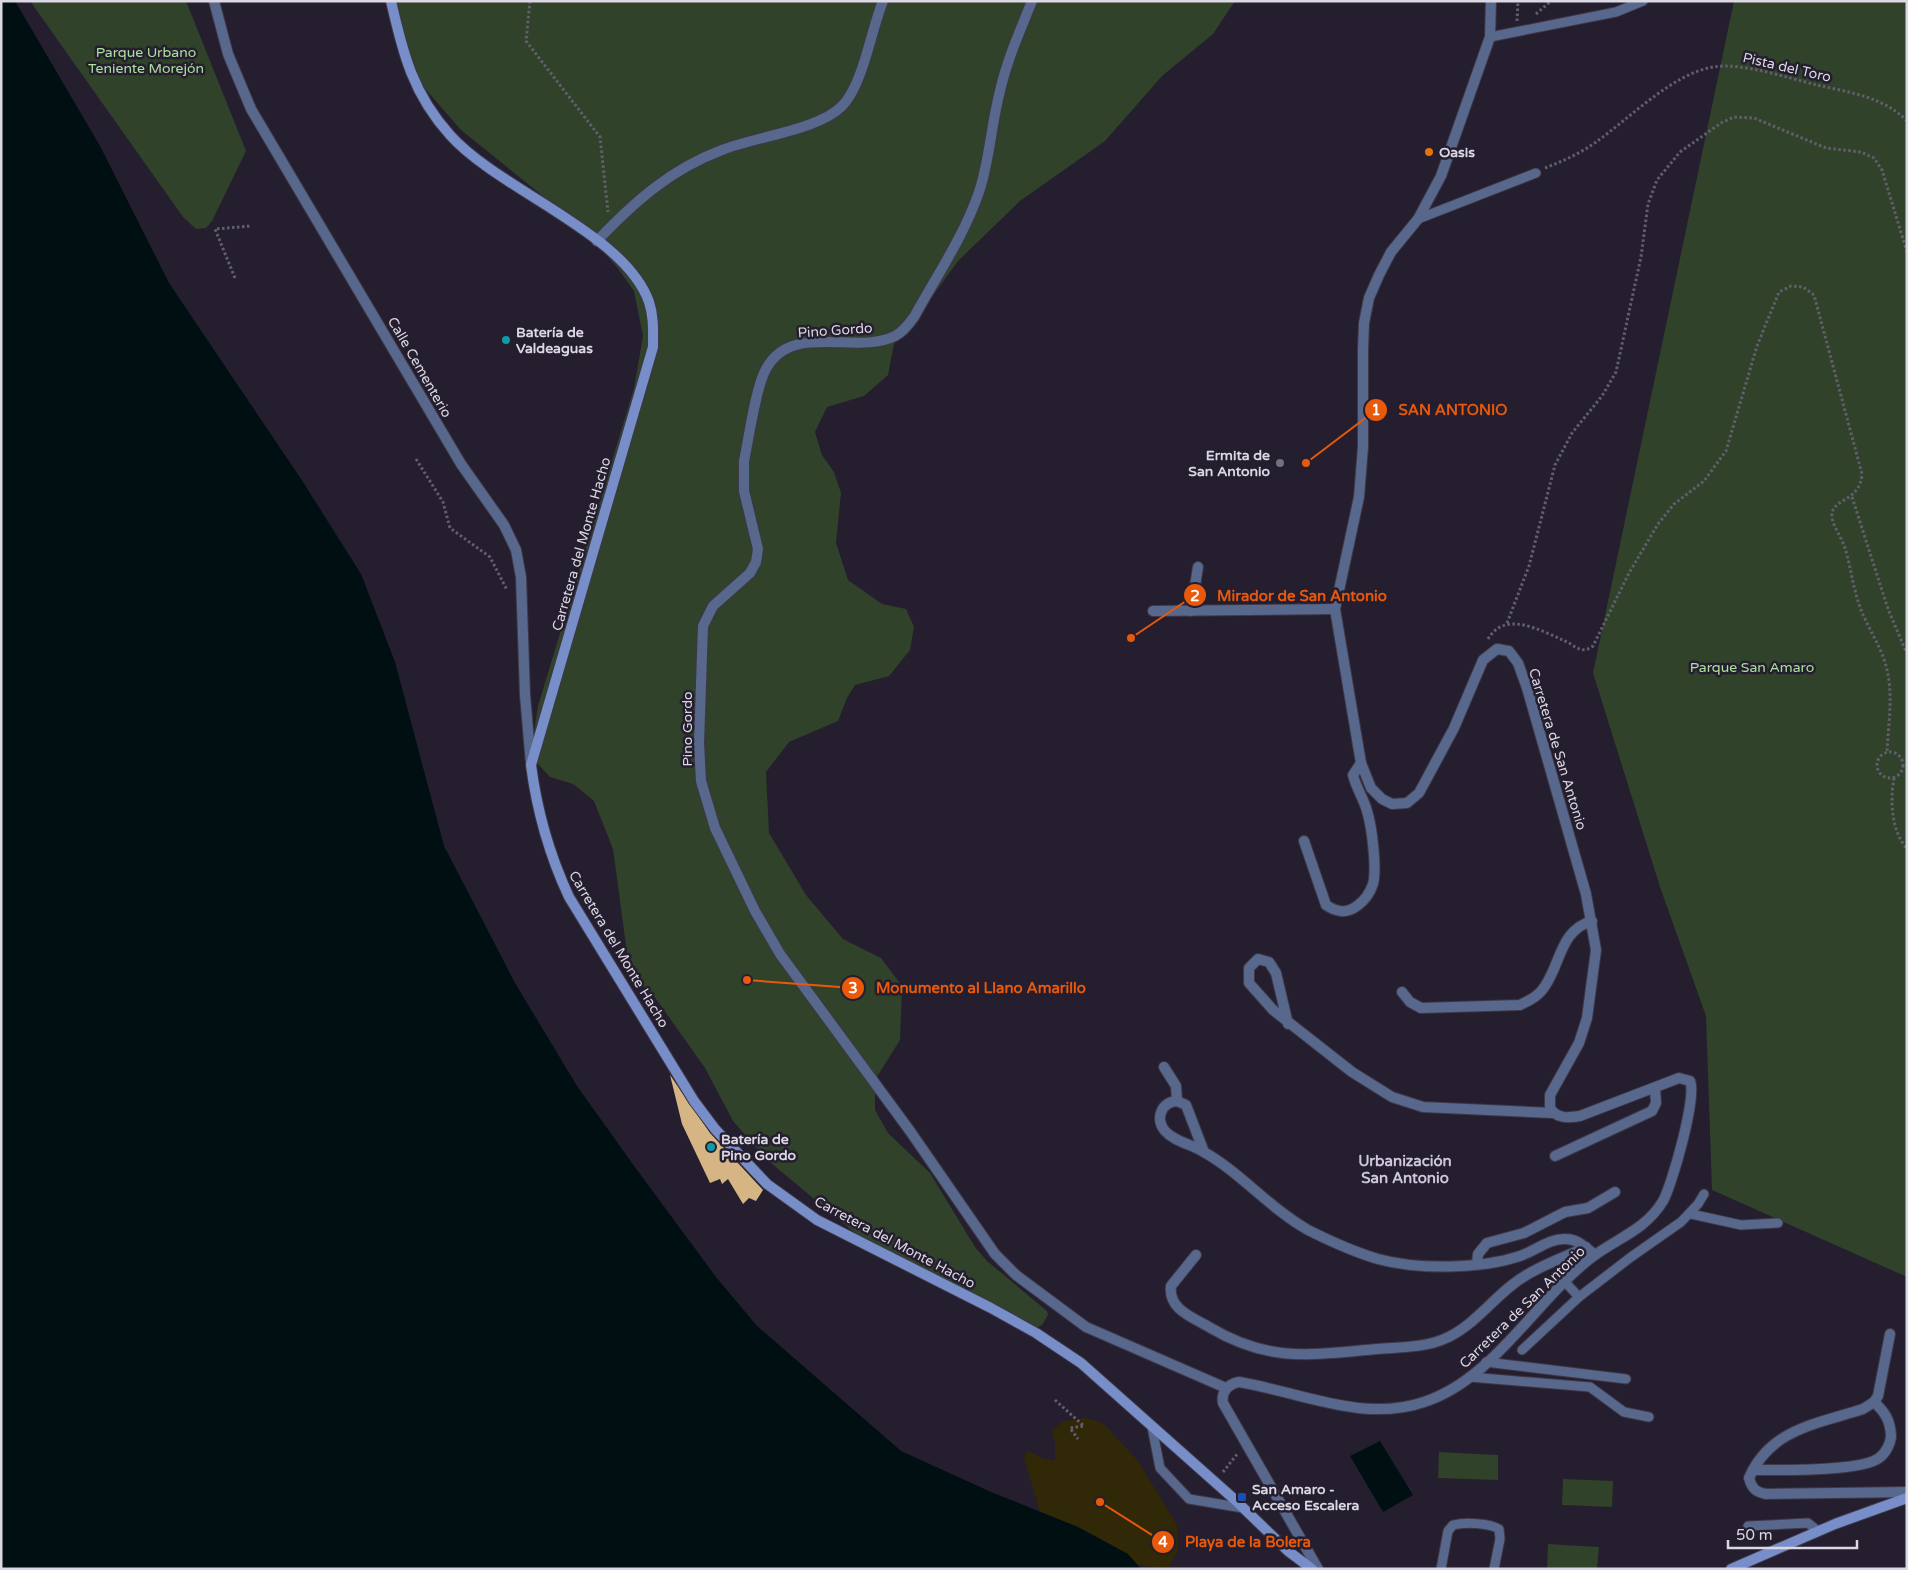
<svg xmlns="http://www.w3.org/2000/svg" width="1908" height="1570" font-family="'Varela Round',sans-serif">
	<style>
		.green { fill: #30422a }
		.sand { fill: #312807 }
		.water { fill: #000f11 }
		.building { fill: #d4b583 }
		.lines { fill: none; stroke-linecap: round; stroke-linejoin: round }
		.service-casing { stroke: #3e3848; stroke-width: 11 }
		.minor-casing { stroke: #3e3848; stroke-width: 12 }
		.secondary-casing { stroke: #3e3848; stroke-width: 12 }
		.path { stroke: #635e6d; stroke-width: 3; stroke-dasharray: 2.5 2.5; stroke-linecap: butt }
		.service { stroke: #58678c; stroke-width: 9 }
		.minor { stroke: #58678c; stroke-width: 10 }
		.secondary { stroke: #778ec9; stroke-width: 10 }
		.food-dot { fill: #e8710a; stroke: #241e2f; stroke-width: 2 }
		.culture-dot { fill: #0f9aa8; stroke: #241e2f; stroke-width: 2 }
		.worship-dot { fill: #6b7280; stroke: #241e2f; stroke-width: 2 }
		.transit-dot { fill: #1a4fb4; stroke: #241e2f; stroke-width: 2 }
		.labels { text-anchor: middle; stroke-width: 5; stroke-linejoin: round; paint-order: stroke }
		.park-label { font-size: 14px; fill: #ace09d; stroke: #241e2f }
		.street-label { font-size: 14px; fill: #dbd7e3; stroke: #241e2f }
		.poi-label { font-size: 14px; font-weight: bold; fill: #dbd7e3; stroke: #241e2f; text-anchor: start }
		.neighbourhood-label { font-size: 15px; font-weight: bold; fill: #cec7de; stroke: #241e2f }
		.leader { fill: none; stroke: #e8590c; stroke-width: 2 }
		.callout-dot { fill: #e8590c; stroke: #241e2f; stroke-width: 2 }
		.mark-label { font-size: 15px; text-anchor: middle; font-weight: bold; fill: #fff }
		.callout-label { font-size: 15px; text-anchor: middle; font-weight: bold; fill: #e8590c; stroke: #241e2f; stroke-width: 5; stroke-linejoin: round; paint-order: stroke }
	</style>
	<rect width="100%" height="100%" fill="#241e2f"/>
	<g class="green">
		<path d="M30,1H186L246,151L212,221L206,228L196,229L183,217Z"/>
		<path d="M394,1H1235L1213,34L1162,76L1105,141L1020,201L958,261L907,331L894,344L888,375L864,396L827,407L815,432L822,455L834,472L841,493L836,543L848,580L882,604L906,609L914,627L910,650L889,676L855,685L847,698L838,721L789,742L766,772L769,833L806,895L843,939L881,958L902,986L900,1040L875,1080V1110L888,1133L930,1173L975,1247L987,1261L1047,1311L1048,1315L1042,1325L1028,1332L923,1276L855,1233L765,1158L733,1121L705,1068L654,996L640,983L629,968L613,849L594,801L573,784L550,777L537,763L534,732L538,706L634,388L643,336L634,291L617,267L580,226L461,130L420,83L400,39Z"/>
		<path d="M1734,1H1907V1277L1712,1190L1706,1016L1660,887L1593,673Z"/>
		<path d="M1439,1452L1498,1455V1480L1438,1478Z"/>
		<path d="M1563,1479L1613,1481L1612,1507L1562,1505Z"/>
		<path d="M1548,1544L1599,1547L1597,1569H1547Z"/>
	</g>
	<path class="sand" d="M1086,1418L1103,1423L1138,1461L1177,1525L1178,1550L1169,1567L1154,1568L1137,1564L1128,1554L1078,1527L1040,1512L1024,1458L1027,1450L1044,1459L1055,1460V1442L1052,1430L1064,1421Z"/>
	<g class="water">
		<path d="M1,1H15L100,146L169,283L303,482L361,574L395,662L444,846L515,983L577,1086L637,1170L716,1277L757,1326L901,1451L991,1492L1078,1527L1128,1554L1141,1569H1Z"/>
		<path d="M1380,1441L1413,1495L1383,1512L1350,1456Z"/>
	</g>
	<path class="building" d="M670,1075L710,1133L763,1190L756,1201L749,1198L743,1204L728,1179L722,1184L720,1179L710,1183L682,1124Z"/>
	<g class="lines">
		<defs>
			<g id="service">
				<path d="M1490,37L1616,12L1643,1"/>
				<path d="M1418,219L1536,173"/>
				<path d="M1691,1214L1741,1225L1778,1223"/>
				<path d="M1565,1282L1579,1297"/>
				<path d="M1522,1350L1579,1297L1631,1257L1681,1222L1698,1204L1704,1194"/>
				<path d="M1486,1362L1626,1379"/>
				<path d="M1470,1377L1590,1387L1624,1412L1649,1417"/>
				<path d="M1152,1427L1160,1468L1189,1499L1243,1508"/>
				<path d="M1748,1526L1808,1523L1818,1531"/>
				<path d="M1441,1569L1448,1531L1453,1525C1465,1522 1489,1523 1499,1529L1500,1539L1494,1569"/>
			</g>
			<g id="minor">
				<path d="M214,1L228,54L251,109L461,464L504,525L516,550L521,577L525,695L531,764"/>
				<path d="M1032,1C1020,31 1007,60 1000,91C991,125 990,159 979,192C964,236 936,277 914,317C909,324 903,332 895,336C855,356 790,320 765,371C755,391 749,438 744,461V491L758,549L756,562L750,573L713,606L703,626L699,743L701,781L715,828L755,911L780,954L910,1131L995,1254L1016,1275L1086,1327L1226,1388"/>
				<path d="M597,241C634,202 671,169 722,150C754,137 819,130 842,106C863,85 871,30 883,1"/>
				<path d="M1153,611L1335,609"/>
				<path d="M1191,611L1198,567"/>
				<path d="M1304,841L1326,905C1336,912 1346,914 1357,906C1364,901 1370,893 1373,884C1377,869 1372,827 1367,811C1364,799 1356,788 1353,775L1361,763"/>
				<path d="M1402,992L1410,1002L1421,1008L1520,1005C1530,1000 1539,996 1545,986C1561,963 1560,930 1592,921"/>
				<path d="M1288,1024L1276,973L1269,962L1258,959L1249,968V983L1273,1010L1352,1072L1392,1097L1423,1107L1553,1113"/>
				<path d="M1164,1067L1176,1086L1177,1101"/>
				<path d="M1204,1152L1186,1105L1177,1101C1161,1102 1155,1119 1165,1131C1174,1141 1190,1144 1202,1151C1239,1171 1269,1208 1308,1230C1330,1241 1354,1252 1378,1259C1418,1270 1481,1269 1520,1256C1535,1251 1550,1238 1566,1239C1578,1239 1586,1248 1595,1255"/>
				<path d="M1555,1156L1652,1111L1656,1103L1655,1088"/>
				<path d="M1196,1255L1171,1286C1168,1309 1192,1317 1209,1327C1269,1363 1311,1355 1377,1349C1399,1347 1423,1348 1444,1339C1471,1328 1489,1303 1512,1285C1533,1268 1561,1259 1586,1247"/>
				<path d="M1477,1263L1478,1254L1487,1243L1524,1233L1565,1212L1588,1208L1615,1192"/>
				<path d="M1890,1334L1878,1396L1874,1402L1863,1409C1817,1424 1770,1429 1749,1478C1752,1489 1756,1492 1766,1494L1907,1492"/>
				<path d="M1753,1470C1779,1470 1860,1472 1879,1458C1886,1453 1891,1443 1891,1435C1890,1420 1885,1412 1874,1402"/>
				<path d="M1318,1569L1223,1403C1221,1392 1228,1384 1239,1382C1300,1392 1363,1423 1424,1402C1495,1379 1537,1297 1595,1255C1620,1237 1646,1229 1663,1201C1672,1185 1697,1097 1690,1081L1679,1078L1580,1116C1568,1118 1557,1119 1550,1108V1095L1579,1043L1587,1018L1596,950L1586,894L1527,688L1518,663L1509,651L1497,649L1483,660L1454,728L1419,793L1407,803L1392,804L1382,799L1371,788L1361,763L1335,609L1359,497L1363,447V349L1364,323L1369,298L1379,275L1391,252L1418,219L1441,176L1490,37L1491,1"/>
			</g>
			<g id="secondary">
				<path d="M391,1C403,54 413,94 450,135C499,190 625,233 649,302C654,317 653,332 653,347L531,765C537,812 549,854 569,897L694,1101L715,1129L767,1184L817,1220L991,1308L1036,1333L1081,1363L1234,1499L1288,1551L1312,1569"/>
				<path d="M1731,1569L1835,1524L1907,1498"/>
			</g>
		</defs>
		<use href="#service" class="service-casing"/>
		<use href="#minor" class="minor-casing"/>
		<use href="#secondary" class="secondary-casing"/>
		<g class="path">
			<path d="M530,1L526,41L600,137L608,212"/>
			<path d="M1536,14L1551,1"/>
			<path d="M1517,21L1518,1"/>
			<path d="M1545,168C1563,161 1581,153 1596,142C1630,118 1672,74 1713,67C1741,62 1788,78 1817,85C1848,92 1884,97 1907,121"/>
			<path d="M235,278L215,229L251,226"/>
			<path d="M416,459L443,502L450,528L490,557L507,590"/>
			<path d="M1852,497L1888,609L1907,654"/>
			<path d="M1507,623L1529,566L1555,465L1572,433L1602,396L1616,372L1641,257L1648,204L1657,180L1680,152L1721,123L1734,117L1754,118L1826,148L1861,152L1874,158L1882,170L1907,252"/>
			<path d="M1488,639C1505,610 1540,630 1565,641C1576,646 1581,655 1593,646L1629,573L1658,524L1674,504L1704,481L1726,451L1757,346L1779,292L1791,286L1803,287L1814,295L1862,474C1860,503 1830,498 1832,517C1833,527 1842,538 1845,548C1851,568 1853,588 1860,607C1867,627 1881,646 1886,666C1894,694 1888,725 1887,753"/>
			<circle cx="1890" cy="765" r="13"/>
			<path d="M1894,778C1890,801 1891,830 1907,849"/>
			<path d="M1055,1400L1084,1426L1070,1428L1078,1439"/>
			<path d="M1223,1472L1238,1453"/>
		</g>
		<use href="#service" class="service"/>
		<use href="#minor" class="minor"/>
		<use href="#secondary" class="secondary"/>
	</g>
	<circle class="food-dot" cx="1429" cy="152" r="5"/>
	<g class="culture-dot">
		<circle cx="506" cy="340" r="5"/>
		<circle cx="711" cy="1147" r="5"/>
	</g>
	<circle class="worship-dot" cx="1280" cy="463" r="5"/>
	<rect class="transit-dot" x="1237" y="1492" width="10" height="10" rx="2.5"/>
	<g class="labels">
		<g class="park-label">
			<text x="146" y="57">Parque Urbano<tspan x="146" dy="16">Teniente Morejón</tspan></text>
			<text x="1752" y="672">Parque San Amaro</text>
		</g>
		<g class="street-label">
			<text transform="translate(1787 67) rotate(13)" y="5">Pista del Toro</text>
			<text transform="translate(835 330) rotate(-4)" y="5">Pino Gordo</text>
			<text transform="translate(420 367) rotate(60)" y="5">Calle Cementerio</text>
			<text transform="translate(581 544) rotate(-74)" y="5">Carretera del Monte Hacho</text>
			<text transform="translate(687 729) rotate(-90)" y="5">Pino Gordo</text>
			<text transform="translate(1558 749) rotate(73)" y="5">Carretera de San Antonio</text>
			<text transform="translate(619 949) rotate(59)" y="5">Carretera del Monte Hacho</text>
			<text transform="translate(895 1242) rotate(28)" y="5">Carretera del Monte Hacho</text>
			<text transform="translate(1522 1307) rotate(-44)" y="5">Carretera de San Antonio</text>
		</g>
		<g class="poi-label">
			<text x="1439" y="157">Oasis</text>
			<text x="516" y="337">Batería de<tspan x="516" dy="16">Valdeaguas</tspan></text>
			<text x="1270" y="460" text-anchor="end">Ermita de<tspan x="1270" dy="16">San Antonio</tspan></text>
			<text x="721" y="1144">Batería de<tspan x="721" dy="16">Pino Gordo</tspan></text>
			<text x="1252" y="1494">San Amaro -<tspan x="1252" dy="16">Acceso Escalera</tspan></text>
		</g>
		<g class="neighbourhood-label">
			<text x="1405" y="1166">Urbanización<tspan x="1405" dy="17">San Antonio</tspan></text>
		</g>
	</g>
	<path class="leader" d="M1306 463L1376 410M1131 638L1195 595M747 980L853 988M1100 1502L1163 1542"/>
	<g class="callout-dot">
		<circle cx="1306" cy="463" r="5"/>
		<circle cx="1131" cy="638" r="5"/>
		<circle cx="747" cy="980" r="5"/>
		<circle cx="1100" cy="1502" r="5"/>
		<circle cx="1376" cy="410" r="12"/>
		<circle cx="1195" cy="595" r="12"/>
		<circle cx="853" cy="988" r="12"/>
		<circle cx="1163" cy="1542" r="12"/>
	</g>
	<g class="mark-label">
		<text x="1376" y="415">1</text>
		<text x="1195" y="601">2</text>
		<text x="853" y="993">3</text>
		<text x="1163" y="1547">4</text>
	</g>
	<g class="callout-label">
		<text x="1453" y="415">SAN ANTONIO</text>
		<text x="1302" y="601">Mirador de San Antonio</text>
		<text x="981" y="993">Monumento al Llano Amarillo</text>
		<text x="1248" y="1547">Playa de la Bolera</text>
	</g>
	<rect width="1908" height="1570" fill="none" stroke="#dbd7e3" stroke-width="5"/>
	<path d="M1728 1540v8h129v-8" fill="none" stroke="#dbd7e3" stroke-width="2.5"/>
	<text x="1736" y="1540" font-size="15" fill="#dbd7e3" stroke="#241e2f" stroke-width="4" paint-order="stroke">50 m</text>
</svg>
